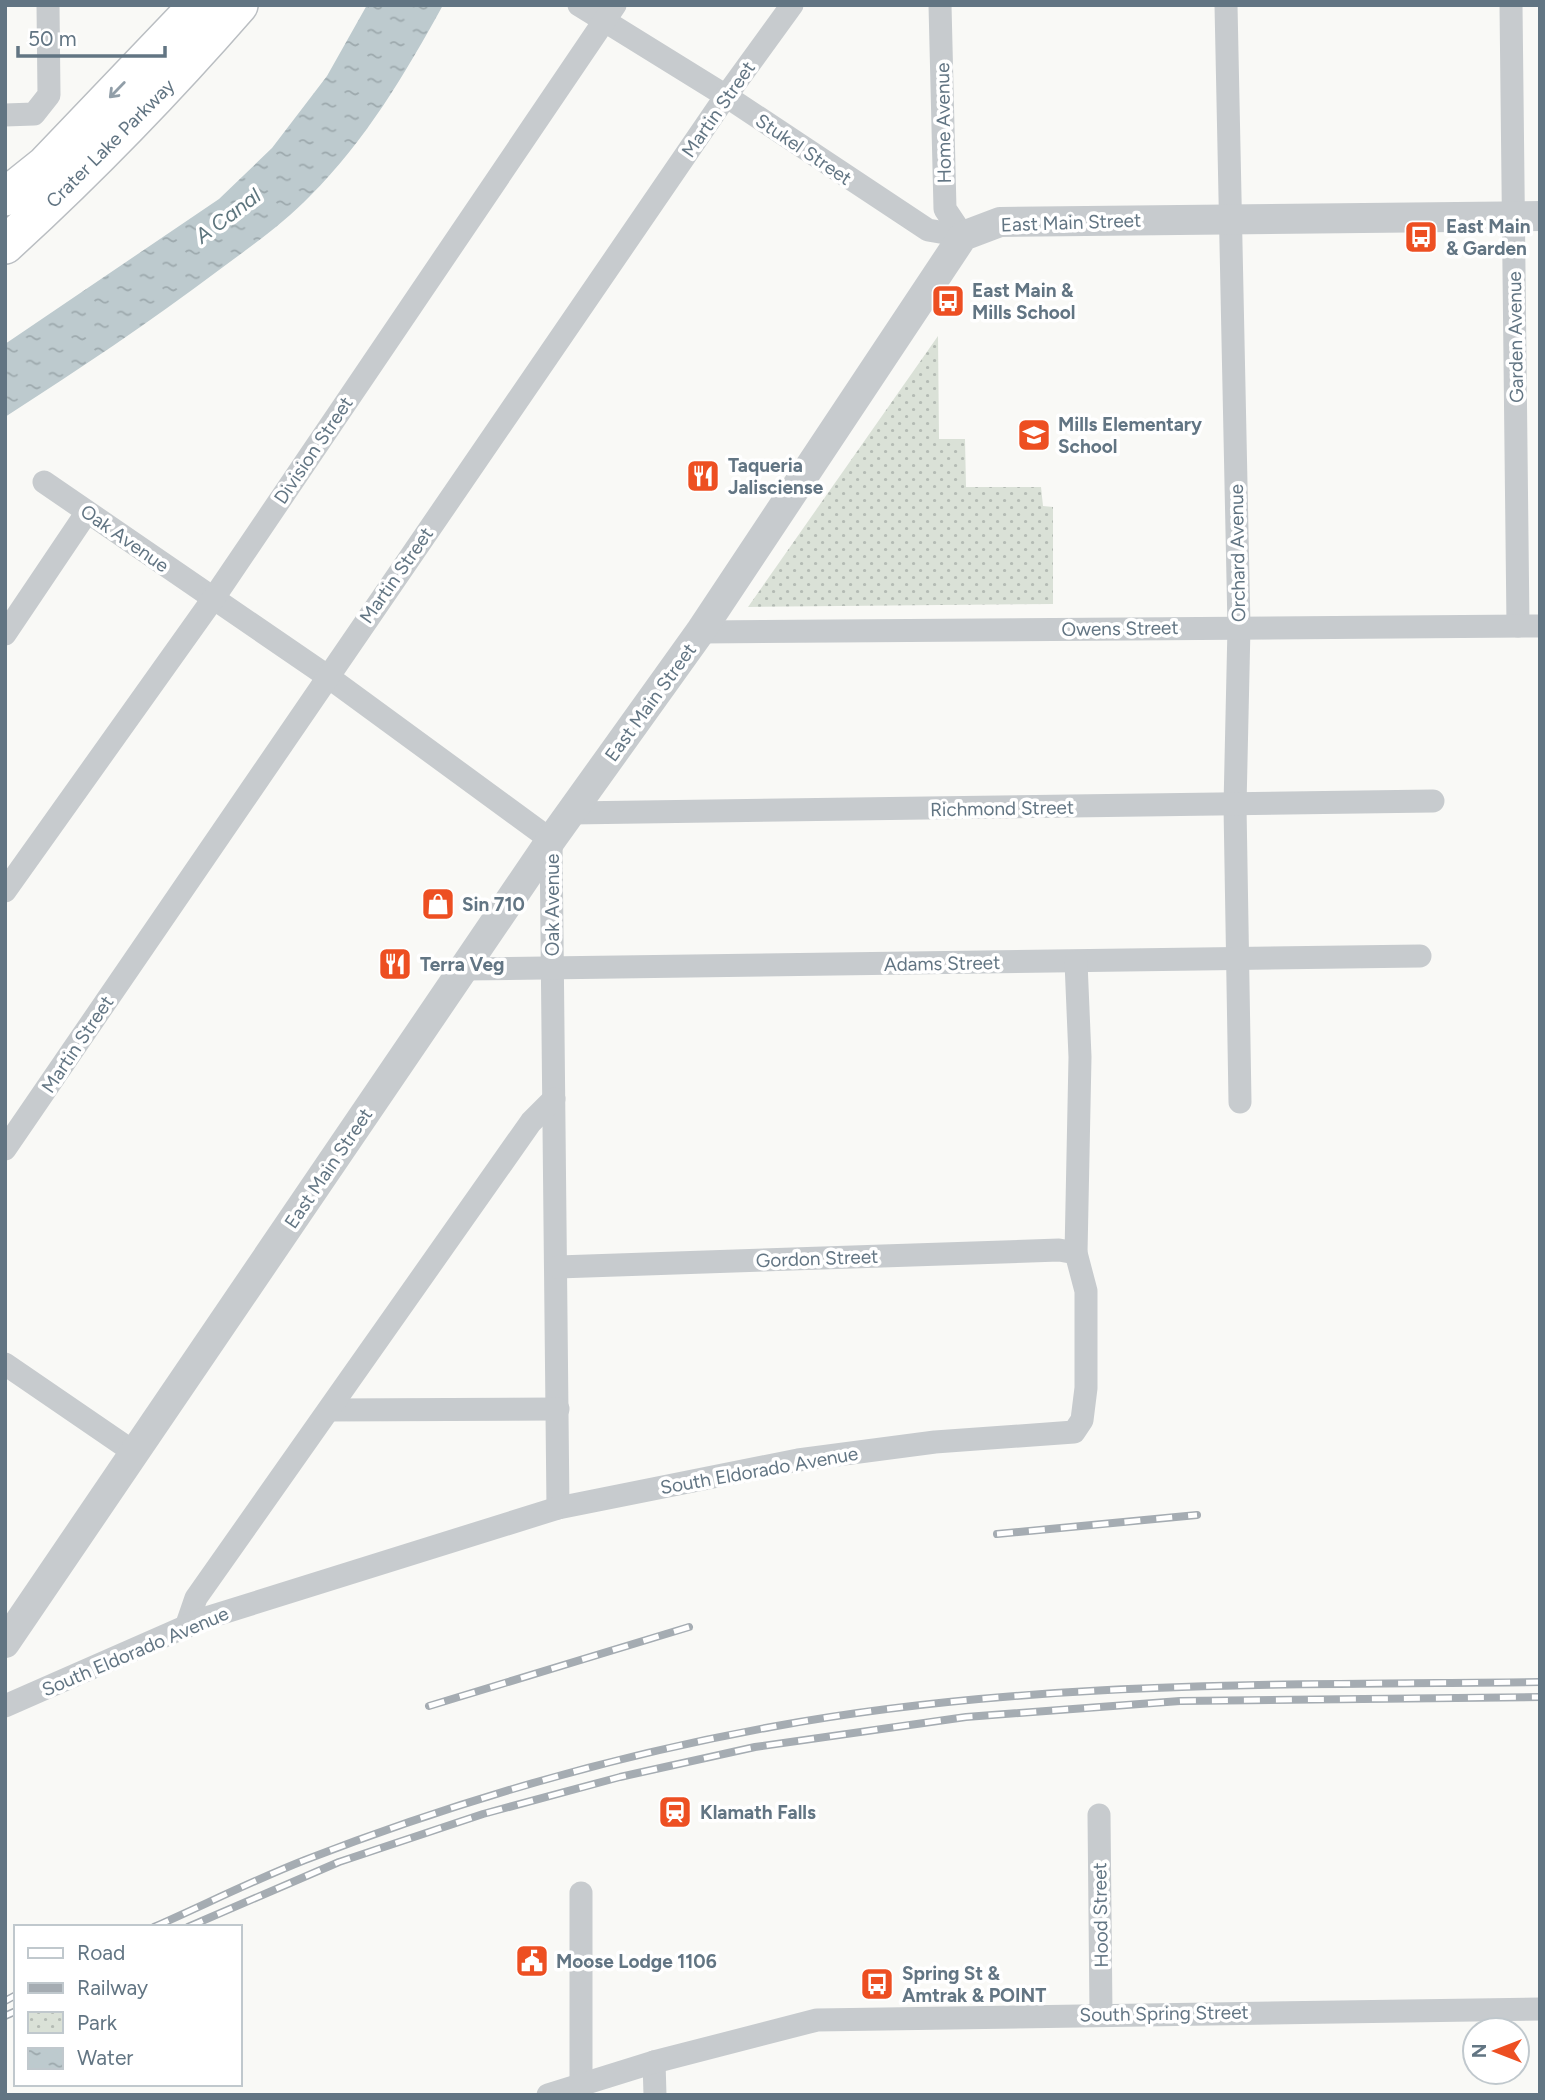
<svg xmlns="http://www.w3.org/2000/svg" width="1545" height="2100" font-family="Figtree,sans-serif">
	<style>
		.park { fill: url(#park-dots) }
		.water { fill: url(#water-ripples) }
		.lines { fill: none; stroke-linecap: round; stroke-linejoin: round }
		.primary-casing { stroke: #babec2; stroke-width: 40 }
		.minor { stroke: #c7cbce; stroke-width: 23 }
		.tertiary { stroke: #c7cbce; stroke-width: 30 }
		.primary { stroke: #fff; stroke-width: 37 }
		.rail-casing { stroke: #a5acb2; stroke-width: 8 }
		.rail { stroke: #fff; stroke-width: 5; stroke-dasharray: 16; stroke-linecap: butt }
		.oneway { stroke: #919ea8 }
		.labels { text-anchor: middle; stroke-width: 7; stroke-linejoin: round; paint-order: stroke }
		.street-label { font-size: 19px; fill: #627583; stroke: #fff }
		.poi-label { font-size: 19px; font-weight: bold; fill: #627583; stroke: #fff; text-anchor: start }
		.water-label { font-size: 21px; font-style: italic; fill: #5d757d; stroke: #fff }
	</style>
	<defs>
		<pattern id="park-dots" width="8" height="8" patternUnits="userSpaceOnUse" patternTransform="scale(1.75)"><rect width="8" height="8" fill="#dae1d7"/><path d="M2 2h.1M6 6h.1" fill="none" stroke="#b4bbb4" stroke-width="1.8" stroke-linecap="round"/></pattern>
		<pattern id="water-ripples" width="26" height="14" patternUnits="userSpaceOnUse" patternTransform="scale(1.75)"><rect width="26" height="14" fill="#bdcace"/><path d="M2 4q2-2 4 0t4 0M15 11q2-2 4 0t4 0" fill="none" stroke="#9da9ad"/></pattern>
	</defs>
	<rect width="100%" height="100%" fill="#f9f9f6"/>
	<path class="park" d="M938,336L939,439H965L966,487H1041L1043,506L1053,507V604L748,607Z"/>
	<path class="water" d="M367,5H443C405,74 366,140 310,196C283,224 250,247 219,270C150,322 78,370 5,417V344L219,199L272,148L327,76Z"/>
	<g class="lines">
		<defs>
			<g id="primary">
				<path d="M5,197L45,165L198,5"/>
				<path d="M5,245C88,169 165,90 239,5"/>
			</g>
		</defs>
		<use href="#primary" class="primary-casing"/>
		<g class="minor">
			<path d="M579,5L726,96L928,230L963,236"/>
			<path d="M940,5L945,209L963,236"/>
			<path d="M1226,5L1239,627L1235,806L1240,1102"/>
			<path d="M1511,5L1518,626"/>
			<path d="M5,115L34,114L49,95L48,5"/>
			<path d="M44,482L327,676L551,840L558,1508"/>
			<path d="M700,632L1540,626"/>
			<path d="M5,634L87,512"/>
			<path d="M571,813L1433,801"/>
			<path d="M5,891L213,599L615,5"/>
			<path d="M465,969L1420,956"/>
			<path d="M5,1149L726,96L792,5"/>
			<path d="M558,1267L1059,1250L1076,1253"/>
			<path d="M5,1364L135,1453"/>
			<path d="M329,1410L558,1409"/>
			<path d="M186,1627L196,1598L531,1122L554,1099"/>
			<path d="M5,1706L203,1619L558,1508L798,1460L935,1442L1074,1432L1082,1420L1086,1388V1291L1076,1253L1080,1057L1076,962"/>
			<path d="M1099,1815L1101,2014"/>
			<path d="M654,2062L655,2095"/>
			<path d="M581,2084V1893"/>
			<path d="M548,2095L654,2062L817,2020L1540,2009"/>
		</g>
		<path class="tertiary" d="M5,1643L551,840L700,632L963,236L1000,222L1540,216"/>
		<use href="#primary" class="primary"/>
		<defs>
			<g id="rail">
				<path d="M997,1534L1197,1515"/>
				<path d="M429,1706L689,1627"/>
				<path d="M154,1927C204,1905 254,1880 305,1860C455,1802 612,1756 771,1727C1025,1680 1283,1685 1540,1682"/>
				<path d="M188,1927L339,1862L483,1814L620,1777L755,1747L966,1717L1180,1701L1540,1697"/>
				<path d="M5,2001L16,1995"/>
				<path d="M5,2016L16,2011"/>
			</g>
		</defs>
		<use href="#rail" class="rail-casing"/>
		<use href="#rail" class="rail"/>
	</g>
	<defs><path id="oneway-shaft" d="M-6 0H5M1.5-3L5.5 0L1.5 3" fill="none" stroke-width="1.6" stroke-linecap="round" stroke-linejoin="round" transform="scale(1.75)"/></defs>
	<use class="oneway" href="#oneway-shaft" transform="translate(117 90) rotate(134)"/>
	<defs>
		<symbol id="bus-square" viewBox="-11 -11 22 22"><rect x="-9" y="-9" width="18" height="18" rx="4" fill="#ed4f22" stroke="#fff"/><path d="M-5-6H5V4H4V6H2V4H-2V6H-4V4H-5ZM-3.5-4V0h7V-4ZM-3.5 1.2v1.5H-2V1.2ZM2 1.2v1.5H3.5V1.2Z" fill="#fff"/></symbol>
		<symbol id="school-square" viewBox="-11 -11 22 22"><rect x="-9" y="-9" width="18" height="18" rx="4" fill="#ed4f22" stroke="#fff"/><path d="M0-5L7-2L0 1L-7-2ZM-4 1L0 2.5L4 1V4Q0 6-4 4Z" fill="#fff"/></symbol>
		<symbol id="restaurant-square" viewBox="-11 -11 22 22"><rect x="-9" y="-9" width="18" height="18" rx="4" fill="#ed4f22" stroke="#fff"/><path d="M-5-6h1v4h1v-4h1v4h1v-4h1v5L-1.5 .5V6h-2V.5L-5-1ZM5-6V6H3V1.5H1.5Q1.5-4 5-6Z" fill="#fff"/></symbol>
		<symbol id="shop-square" viewBox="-11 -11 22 22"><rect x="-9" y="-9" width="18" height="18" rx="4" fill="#ed4f22" stroke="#fff"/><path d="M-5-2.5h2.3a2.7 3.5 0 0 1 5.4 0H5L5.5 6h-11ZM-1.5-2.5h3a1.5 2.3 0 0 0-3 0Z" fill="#fff"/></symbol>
		<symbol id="station-square" viewBox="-11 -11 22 22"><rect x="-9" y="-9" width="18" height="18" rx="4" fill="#ed4f22" stroke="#fff"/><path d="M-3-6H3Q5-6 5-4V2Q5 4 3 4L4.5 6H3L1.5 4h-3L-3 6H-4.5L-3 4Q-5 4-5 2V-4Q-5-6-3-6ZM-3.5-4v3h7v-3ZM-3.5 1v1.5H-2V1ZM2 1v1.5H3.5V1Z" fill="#fff"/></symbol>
		<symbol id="civic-square" viewBox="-11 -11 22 22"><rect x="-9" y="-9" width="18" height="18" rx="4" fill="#ed4f22" stroke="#fff"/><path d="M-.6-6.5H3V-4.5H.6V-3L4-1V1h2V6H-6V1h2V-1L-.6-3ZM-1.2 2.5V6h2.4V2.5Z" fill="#fff"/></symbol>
	</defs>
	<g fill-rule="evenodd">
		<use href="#bus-square" x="1402" y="218" width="38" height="38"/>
		<use href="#bus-square" x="929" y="282" width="38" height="38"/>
		<use href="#school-square" x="1015" y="416" width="38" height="38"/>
		<use href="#restaurant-square" x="684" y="457" width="38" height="38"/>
		<use href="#shop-square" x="419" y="885" width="38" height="38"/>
		<use href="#restaurant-square" x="376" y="945" width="38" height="38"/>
		<use href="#station-square" x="656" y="1793" width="38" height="38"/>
		<use href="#civic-square" x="513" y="1942" width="38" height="38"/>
		<use href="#bus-square" x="858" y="1965" width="38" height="38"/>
	</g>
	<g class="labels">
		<g class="street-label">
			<text transform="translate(718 109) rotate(-55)" y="7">Martin Street</text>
			<text transform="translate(943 123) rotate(-91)" y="7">Home Avenue</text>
			<text transform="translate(110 143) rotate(-45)" y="7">Crater Lake Parkway</text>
			<text transform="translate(804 149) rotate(34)" y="7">Stukel Street</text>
			<text transform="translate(1071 222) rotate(-2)" y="7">East Main Street</text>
			<text transform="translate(1515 337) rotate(-91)" y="7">Garden Avenue</text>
			<text transform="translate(313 450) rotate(-56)" y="7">Division Street</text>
			<text transform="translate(125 538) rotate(35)" y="7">Oak Avenue</text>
			<text transform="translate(1237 553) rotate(-91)" y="7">Orchard Avenue</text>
			<text transform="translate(396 575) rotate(-55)" y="7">Martin Street</text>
			<text transform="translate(1120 628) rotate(-1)" y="7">Owens Street</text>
			<text transform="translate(650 702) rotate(-54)" y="7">East Main Street</text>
			<text transform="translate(1002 808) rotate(-1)" y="7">Richmond Street</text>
			<text transform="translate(552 905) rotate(-90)" y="7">Oak Avenue</text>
			<text transform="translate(942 963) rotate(-1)" y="7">Adams Street</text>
			<text transform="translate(77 1044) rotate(-56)" y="7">Martin Street</text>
			<text transform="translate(328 1168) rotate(-56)" y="7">East Main Street</text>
			<text transform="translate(817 1258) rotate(-2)" y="7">Gordon Street</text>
			<text transform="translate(759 1470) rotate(-10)" y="7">South Eldorado Avenue</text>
			<text transform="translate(135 1651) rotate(-23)" y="7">South Eldorado Avenue</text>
			<text transform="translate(1100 1915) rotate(-91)" y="7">Hood Street</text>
			<text transform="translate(1164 2013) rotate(-1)" y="7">South Spring Street</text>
		</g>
		<g class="poi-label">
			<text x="1446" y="233">East Main<tspan x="1446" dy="22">&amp; Garden</tspan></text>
			<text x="972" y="297">East Main &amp;<tspan x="972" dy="22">Mills School</tspan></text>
			<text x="1058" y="431">Mills Elementary<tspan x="1058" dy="22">School</tspan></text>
			<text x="728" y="472">Taqueria<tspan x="728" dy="22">Jalisciense</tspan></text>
			<text x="462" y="911">Sin 710</text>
			<text x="420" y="971">Terra Veg</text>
			<text x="700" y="1819">Klamath Falls</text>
			<text x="556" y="1968">Moose Lodge 1106</text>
			<text x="902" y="1980">Spring St &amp;<tspan x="902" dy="22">Amtrak &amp; POINT</tspan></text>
		</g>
		<g class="water-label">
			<text transform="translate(228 216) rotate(-37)" y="7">A Canal</text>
		</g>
	</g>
	<rect width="1545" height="2100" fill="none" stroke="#627583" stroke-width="14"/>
	<rect x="14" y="1925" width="228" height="161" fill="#ffffff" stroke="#c0c8cd" stroke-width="2"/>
	<rect x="28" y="1948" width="35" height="10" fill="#ffffff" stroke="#c0c8cd" stroke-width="2"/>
	<text x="77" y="1960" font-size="21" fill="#627583">Road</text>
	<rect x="28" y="1983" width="35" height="10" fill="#a5acb2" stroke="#c0c8cd" stroke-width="2"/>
	<text x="77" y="1995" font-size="21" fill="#627583">Railway</text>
	<rect x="28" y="2012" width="35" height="21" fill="url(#park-dots)" stroke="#c0c8cd" stroke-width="2"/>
	<text x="77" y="2030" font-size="21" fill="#627583">Park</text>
	<rect x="28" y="2048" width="35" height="21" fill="url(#water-ripples)" stroke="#c0c8cd" stroke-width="2"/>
	<text x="77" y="2065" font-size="21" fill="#627583">Water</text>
	<g transform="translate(1496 2051) rotate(270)"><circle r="33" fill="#ffffff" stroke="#c0c8cd" stroke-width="2"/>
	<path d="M0-5L12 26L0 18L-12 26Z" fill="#ed4f22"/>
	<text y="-10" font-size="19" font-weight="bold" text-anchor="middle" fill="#627583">N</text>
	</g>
	<path d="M18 46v10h147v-10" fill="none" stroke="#627583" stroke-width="3.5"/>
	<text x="28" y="46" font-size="21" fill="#627583" stroke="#ffffff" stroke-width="5" paint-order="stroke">50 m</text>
</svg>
